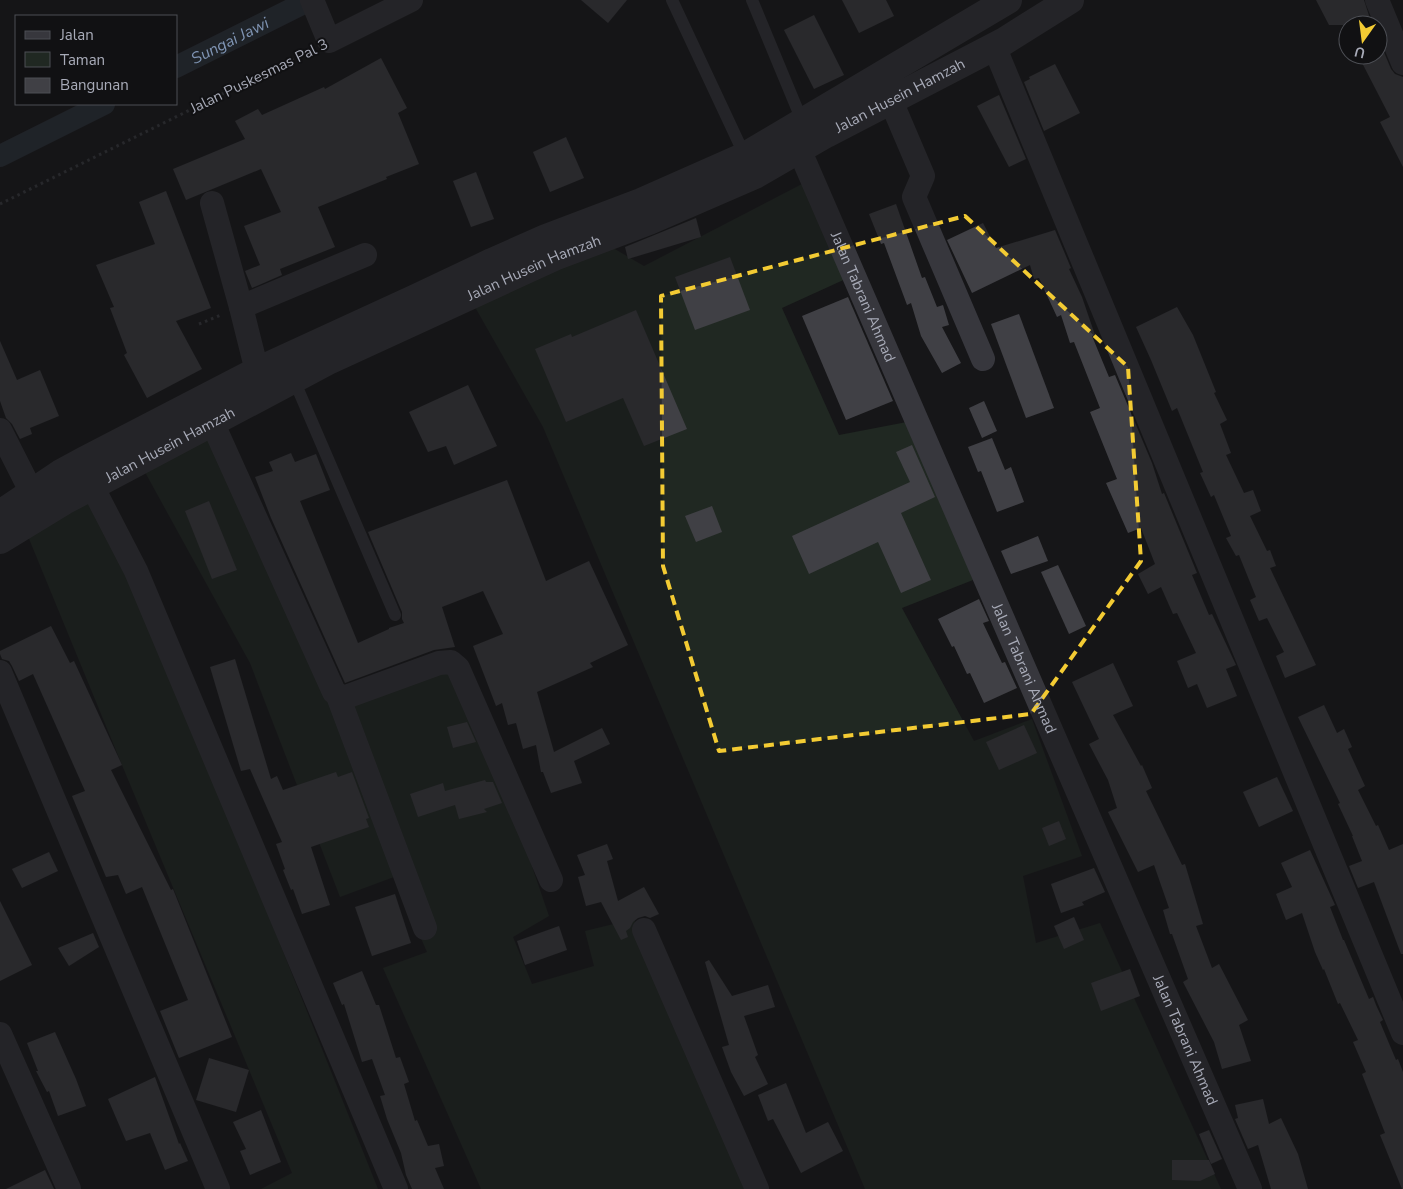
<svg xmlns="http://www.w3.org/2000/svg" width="1403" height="1189" font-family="'Nunito Sans',sans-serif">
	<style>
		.green { fill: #202822 }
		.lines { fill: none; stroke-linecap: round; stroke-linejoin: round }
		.canal { stroke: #2c333c; stroke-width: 22 }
		.building { fill: #404045 }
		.path { stroke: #3d3e44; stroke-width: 3; stroke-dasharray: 2.5 4; stroke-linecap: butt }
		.service { stroke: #37373d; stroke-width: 12 }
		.minor { stroke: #37373d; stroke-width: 24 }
		.tertiary { stroke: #37373d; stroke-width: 28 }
		.marked { fill: none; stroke: #f3cb33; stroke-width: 4; stroke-dasharray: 10 6; stroke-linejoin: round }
		.labels { text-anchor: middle; stroke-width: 4; stroke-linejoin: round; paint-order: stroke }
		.street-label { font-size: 15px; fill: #a8abb8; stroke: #111113 }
		.water-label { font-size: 16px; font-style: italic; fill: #7f94b3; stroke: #111113 }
	</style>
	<rect width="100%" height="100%" fill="#161618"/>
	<g class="green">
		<path d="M802,184L850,277L782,308L839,435L912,421L973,580L902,608L974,741L1032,719L1082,856L1023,876L1036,943L1100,923L1221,1189H865L543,427L471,300L613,248L644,266Z"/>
		<path d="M202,404L336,704L458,668L489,741L549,916L513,937L532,984L594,966L585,931L634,919L750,1189H481L383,968L427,952L394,877L340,897L250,663L129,443Z"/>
		<path d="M97,486L378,1189H261L292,1173L122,765L25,529Z"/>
	</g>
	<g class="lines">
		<g class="canal">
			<path id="s1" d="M176,67L310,0"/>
			<path d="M0,156L104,104"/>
		</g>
	</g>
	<g class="building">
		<path d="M581,0H627L608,23Z"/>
		<path d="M842,0H886L894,16L859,33Z"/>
		<path d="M1316,0H1364L1372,25H1348V34L1343,25H1329Z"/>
		<path d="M814,15L844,75L814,89L784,30Z"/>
		<path d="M1378,38L1391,69L1395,74L1403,77V167L1380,122L1390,117L1358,55H1378Z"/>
		<path d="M381,58L407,108L398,113L419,164L386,177L387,179L318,207L335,247L280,269L282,275L252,288L245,271L260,265L244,226L281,212L261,169L186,200L173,169L245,139L235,121L258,109L262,115L324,87L325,89Z"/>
		<path d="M1055,64L1080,113L1044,131L1024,82L1030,79L1029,77Z"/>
		<path d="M999,95L1026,159L1009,167L977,106Z"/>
		<path d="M566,137L584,178L550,192L533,152Z"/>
		<path d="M476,172L494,219L471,227L453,181Z"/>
		<path d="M166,191L211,308L176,321L202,369L147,398L124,355L127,353L110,308L114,307L96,265L155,244L139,202Z"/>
		<path d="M896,204L922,278L925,277L937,307L943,305L949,325L942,327L961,363L942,373L921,336L911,303L907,305L884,243L881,244L869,214Z"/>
		<path d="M696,218L701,237L628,259L625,247Z"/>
		<path d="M983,223L996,248L1055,230L1071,268L1069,269L1082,297L1095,335L1092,336L1109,377L1115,375L1152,463L1162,494L1164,493L1197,573L1192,575L1209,615L1212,614L1236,665L1226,669L1237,696L1207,708L1197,684L1188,688L1177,661L1196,653L1177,613L1173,614L1161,587L1148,594L1138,574L1155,564L1141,528L1128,533L1106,483L1117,479L1090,412L1100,408L1074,342L1070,343L1061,315L1057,317L1039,278L1034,279L1030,265L972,293L947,240Z"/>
		<path d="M730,257L750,310L695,330L675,277Z"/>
		<path d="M848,297L893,401L846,420L802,316Z"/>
		<path d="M1177,307L1193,335L1216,392L1214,393L1227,420L1220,424L1231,453L1226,455L1244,493L1253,490L1261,511L1250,516L1267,551L1270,550L1276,566L1270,568L1316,665L1285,678L1276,656L1284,652L1267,618L1259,621L1250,600L1256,597L1239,555L1236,556L1226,538L1231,536L1214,495L1211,497L1200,473L1203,472L1177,408L1172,411L1151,360L1136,327Z"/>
		<path d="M636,310L687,429L644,446L623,398L566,422L535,349L571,334L572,337Z"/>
		<path d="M1019,314L1054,408L1026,418L991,324Z"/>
		<path d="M0,341L17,380L40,370L59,416L30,428L32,434L20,439L12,424L6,418L0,401Z"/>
		<path d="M468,385L497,446L454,465L446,446L428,452L409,412Z"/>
		<path d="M984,401L997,431L982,438L969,408Z"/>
		<path d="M992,438L1005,470L1011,467L1024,502L997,512L981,471L978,472L968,447Z"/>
		<path d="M912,445L935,497L901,513L931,580L901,593L878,542L809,574L792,536L910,482L896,452Z"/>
		<path d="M291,453L295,462L316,454L330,490L300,501L358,643L389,629V628L404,623L402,619V612L368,532L507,480L546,581L589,561L628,645L590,663L593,667L537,692L554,752L602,728L610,744L574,761L582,783L551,793L543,772H541L536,745L523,749L516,723L508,725L502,703L496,706L473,646L503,634L483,591L442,607L455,647L434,650L345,683L271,518L255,477L273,471L269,462Z"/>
		<path d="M209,501L237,570L212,579L185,511Z"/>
		<path d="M712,506L722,532L696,542L685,516Z"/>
		<path d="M1038,536L1048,561L1011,574L1001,551Z"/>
		<path d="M1058,565L1086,626L1069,634L1041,572Z"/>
		<path d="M979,599L989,621L983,623L1002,663L1005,662L1017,688L984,703L970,673L967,674L954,646L952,647L938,619Z"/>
		<path d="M51,626L70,663L74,661L122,765L111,770L171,890L173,889L232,1037L179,1058L160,1011L188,1000L142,887L126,894L118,875L106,877L72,796L85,791L33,674L19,681L12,666L9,661L2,659L0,654V651Z"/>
		<path d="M235,659L271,779L277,776L283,790L336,772L338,777L352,772L369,818L366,819L369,827L311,847L330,905L302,914L293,889L291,890L283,870L285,869L276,844L282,842L250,769L241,771L210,667Z"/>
		<path d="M1113,663L1133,706L1113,715L1141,766L1142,765L1152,788L1146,791L1182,865L1185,864L1203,924L1196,926L1212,968L1219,964L1248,1020L1239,1025L1251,1061L1222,1069L1214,1042L1183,982L1188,979L1172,934H1170L1163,910L1169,908L1154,865L1138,872L1108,812L1117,808L1108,780L1089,744L1099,739L1072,682Z"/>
		<path d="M1324,705L1337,733L1344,729L1352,747L1348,749L1365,786L1358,790L1376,826L1378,825L1389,850L1403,844V954H1401L1374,882L1358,888L1349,866L1362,861L1352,836H1353L1338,804L1340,803L1298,717Z"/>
		<path d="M467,722L476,742L453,748L447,727Z"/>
		<path d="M1024,725L1037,753L999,770L986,742Z"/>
		<path d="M1277,777L1293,811L1259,827L1243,792Z"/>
		<path d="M485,780L486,782H493L502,803L484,809L487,812L459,819L455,805L418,817L410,794L443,783L445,791Z"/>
		<path d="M1059,821L1066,839L1049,846L1042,828Z"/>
		<path d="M607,844L613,859L607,861L618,901L644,887L659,914L650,918L645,916L638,918L633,922L630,928L626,931L628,937L621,940L601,902L586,906L578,877L585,875L577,855Z"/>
		<path d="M1310,850L1335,905L1330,907L1343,940H1344L1369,999L1373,997L1376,1005L1383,1020L1380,1022L1396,1060L1398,1059L1403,1072V1189H1402L1380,1135L1385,1133L1362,1074L1366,1072L1353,1042L1358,1040L1340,1003L1338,1004L1324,969L1323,970L1315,952L1302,913L1286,920L1276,894L1292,887L1281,863Z"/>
		<path d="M49,852L58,871L22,888L12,869Z"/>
		<path d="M1094,868L1105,892L1082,902L1084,905L1061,913L1051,884Z"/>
		<path d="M395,894L411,943L372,956L355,907Z"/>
		<path d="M0,901L32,965L0,981Z"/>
		<path d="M1074,917L1084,940L1064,949L1054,926Z"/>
		<path d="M559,926L567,950L525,965L517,941Z"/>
		<path d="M93,933L99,947L69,966L58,948Z"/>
		<path d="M709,960L732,996L768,985L775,1007L744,1016L758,1055L755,1057L768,1084L744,1096L731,1072L722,1047L729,1045L705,962Z"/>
		<path d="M1130,969L1140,996L1101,1011L1091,983Z"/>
		<path d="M362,971L376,1005H379L396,1058L400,1057L409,1082L404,1084L415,1121L417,1120L428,1146L439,1144L444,1166L435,1168L444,1189H412L406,1175L401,1153L387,1119L380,1096L385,1095L372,1059L362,1062L344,1004L342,1005L333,983Z"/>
		<path d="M55,1032L76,1079L86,1106L58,1116L49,1091L47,1092L36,1071H38L27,1043Z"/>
		<path d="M209,1058L249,1070L236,1112L196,1100Z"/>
		<path d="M155,1077L179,1144L180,1143L188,1161L165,1170L150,1133L126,1141L108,1099Z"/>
		<path d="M786,1083L806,1133L828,1122L843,1151L801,1173L773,1119L768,1121L758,1095Z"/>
		<path d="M1263,1099L1269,1124L1281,1118L1298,1154L1308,1189H1271L1258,1145L1248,1149L1235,1119L1238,1118L1235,1105Z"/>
		<path d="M261,1110L281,1162L250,1175L240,1151L246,1149L233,1122Z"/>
		<path d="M1209,1130L1222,1159L1211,1164L1199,1134Z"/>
		<path d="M1172,1160H1209L1215,1174L1200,1181L1172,1180Z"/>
		<path d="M45,1170L54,1189H6Z"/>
	</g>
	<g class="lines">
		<g class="path">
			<path d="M0,204L311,50"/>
			<path d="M199,324L221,315"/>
		</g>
		<g class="service">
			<path d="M672,0L745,156"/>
			<path d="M752,0L803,123"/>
			<path d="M294,380L395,615"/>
		</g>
		<g class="minor">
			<path d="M312,0L329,41L411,0"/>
			<path d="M1377,0L1403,63"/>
			<path d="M994,46L1403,1033"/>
			<path d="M891,101L923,176L914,197L983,359"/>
			<path id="s2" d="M799,149L1250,1189"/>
			<path d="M212,203L241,307"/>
			<path d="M257,371L241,307L365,255"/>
			<path d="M212,422L334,692L343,698L439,663L451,662L458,668L551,880"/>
			<path d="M0,430L32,493"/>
			<path d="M92,486L136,571L396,1189"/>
			<path d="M0,672L218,1189"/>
			<path d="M338,696L425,928"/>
			<path d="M644,930L757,1189"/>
			<path d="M0,1034L69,1189"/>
		</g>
		<g class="tertiary">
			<path d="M0,514L61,473L85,460L257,371L416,298L492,262L546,238L641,202L745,156L1008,0"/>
			<path id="s3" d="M0,540L64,501L330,360L554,257L649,221L755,175L826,134L1003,42L1070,0"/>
		</g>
	</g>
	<path d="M0 0H1403V1189H0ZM965,216L1128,367L1141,561L1031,714L719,751L663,566L661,296Z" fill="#161618" fill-opacity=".55" fill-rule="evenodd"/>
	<path class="marked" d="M965,216L1128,367L1141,561L1031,714L719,751L663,566L661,296Z"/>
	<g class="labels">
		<g class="street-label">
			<text transform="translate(259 76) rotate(-26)" y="5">Jalan Puskesmas Pal 3</text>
			<text dy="5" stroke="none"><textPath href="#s3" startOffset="1005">Jalan Husein Hamzah</textPath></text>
			<text dy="5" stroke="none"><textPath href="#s3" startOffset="600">Jalan Husein Hamzah</textPath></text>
			<text dy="5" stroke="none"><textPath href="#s2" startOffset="161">Jalan Tabrani Ahmad</textPath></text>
			<text dy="5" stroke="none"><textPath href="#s3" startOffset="195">Jalan Husein Hamzah</textPath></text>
			<text dy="5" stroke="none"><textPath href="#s2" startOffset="566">Jalan Tabrani Ahmad</textPath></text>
			<text dy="5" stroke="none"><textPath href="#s2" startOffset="971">Jalan Tabrani Ahmad</textPath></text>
		</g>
		<g class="water-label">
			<text dy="6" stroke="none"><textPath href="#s1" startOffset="60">Sungai Jawi</textPath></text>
		</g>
	</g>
	<rect x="15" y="15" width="162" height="90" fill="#111113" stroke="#4d4f55"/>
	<rect x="25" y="31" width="25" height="8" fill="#37373d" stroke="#4d4f55"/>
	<text x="60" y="40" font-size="15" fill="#a8abb8">Jalan</text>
	<rect x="25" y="52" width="25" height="15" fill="#202822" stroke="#4d4f55"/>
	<text x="60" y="65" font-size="15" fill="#a8abb8">Taman</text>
	<rect x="25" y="78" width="25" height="15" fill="#404045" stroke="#4d4f55"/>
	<text x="60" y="90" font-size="15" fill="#a8abb8">Bangunan</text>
	<g transform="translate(1363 40) rotate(194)"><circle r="24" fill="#111113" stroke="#4d4f55"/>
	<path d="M0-4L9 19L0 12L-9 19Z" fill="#f3cb33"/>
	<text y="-8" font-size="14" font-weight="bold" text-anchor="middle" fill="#a8abb8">U</text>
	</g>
</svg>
